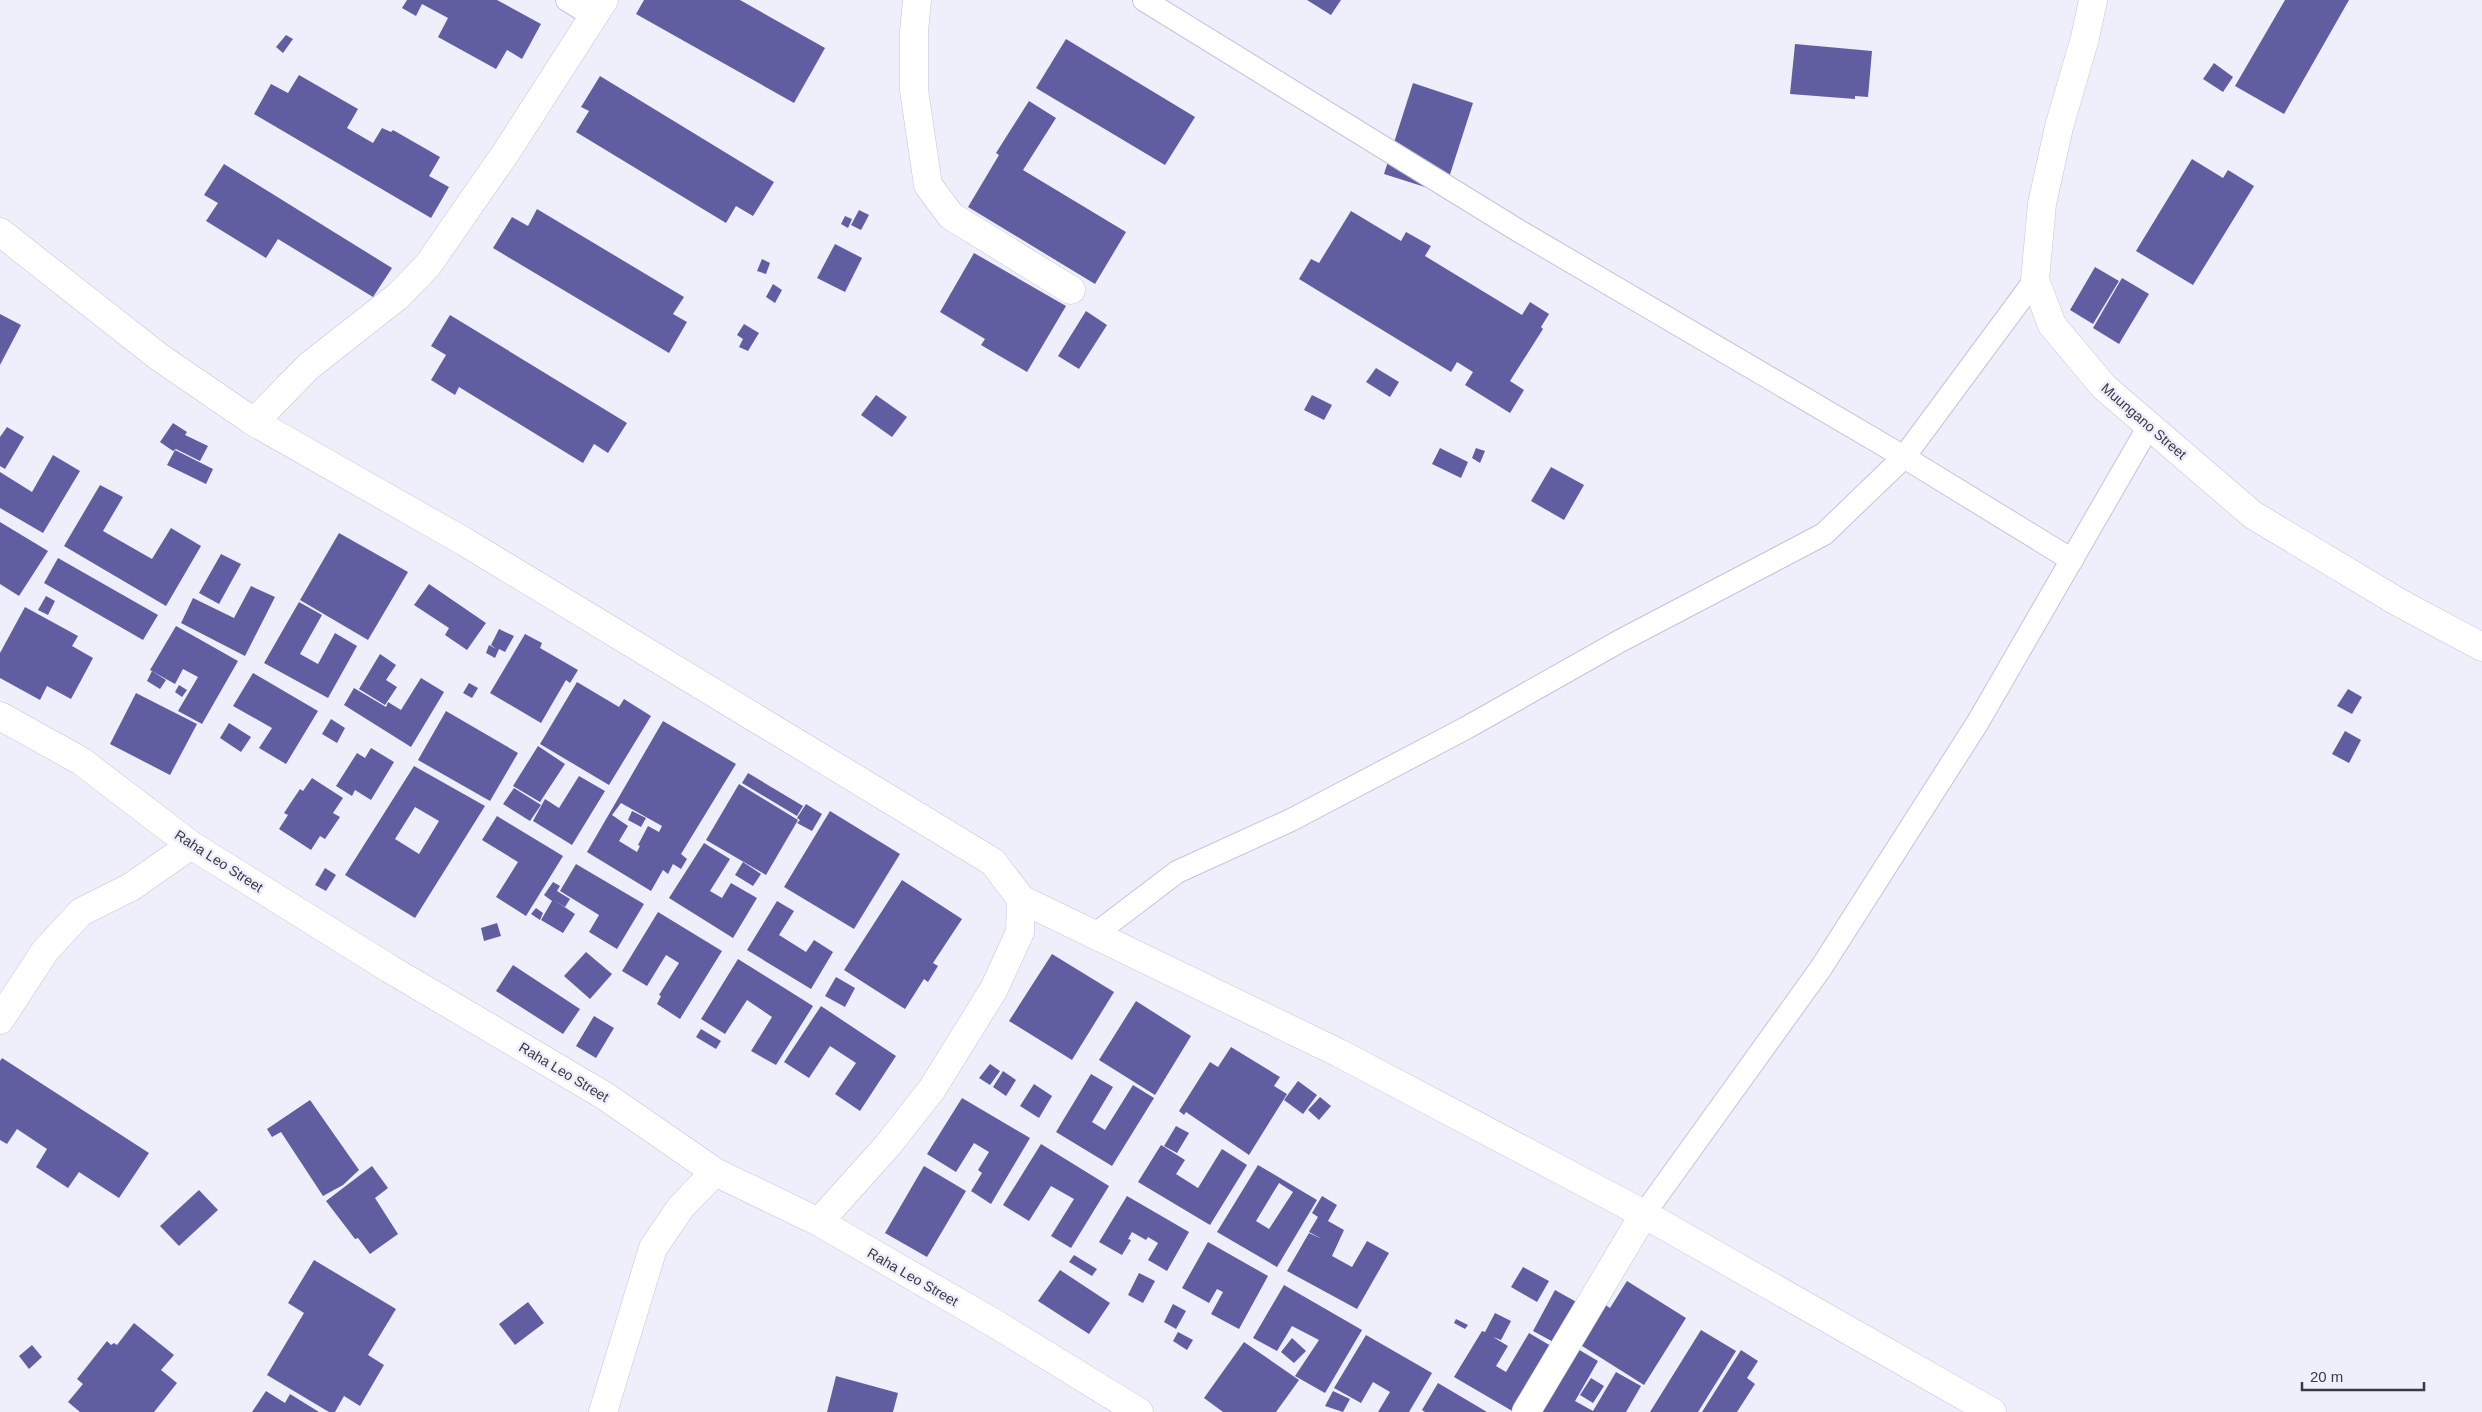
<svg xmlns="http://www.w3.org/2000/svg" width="2482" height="1412" font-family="Helvetica,sans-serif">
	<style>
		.building { fill: #605ea1; fill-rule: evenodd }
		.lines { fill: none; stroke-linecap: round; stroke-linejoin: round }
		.service-casing { stroke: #c2c3de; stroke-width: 24 }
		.minor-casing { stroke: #c2c3de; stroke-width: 29 }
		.service { stroke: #fff; stroke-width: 22 }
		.minor { stroke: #fff; stroke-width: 28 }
		.labels { text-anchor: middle; stroke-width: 5; stroke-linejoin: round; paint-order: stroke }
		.street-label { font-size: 14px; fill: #383943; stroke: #efeffb }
	</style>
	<rect width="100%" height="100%" fill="#efeffb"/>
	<g class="building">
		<path d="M407,0H497L541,24L522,59L507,50L496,69L438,37L448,18L422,4L416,16L402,8Z"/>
		<path d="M644,0H740L825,48L794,103L636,14Z"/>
		<path d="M1307,0H1341L1331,15Z"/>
		<path d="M2285,0H2349L2284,114L2235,86Z"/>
		<path d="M286,35L293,39L283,53L276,47Z"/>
		<path d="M1066,39L1195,117L1165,165L1036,88Z"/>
		<path d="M1795,44L1872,51L1868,97L1855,96V99L1790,94Z"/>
		<path d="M2214,63L2233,77L2223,92L2203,79Z"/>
		<path d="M299,75L358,109L347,128L373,143L382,128L391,132L393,130L440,157L429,176L449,187L431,218L254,114L271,84L288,93Z"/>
		<path d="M600,76L774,182L753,216L736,206L726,223L576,132L589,111L581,107Z"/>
		<path d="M1413,83L1473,103L1444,193L1384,174Z"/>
		<path d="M1029,101L1056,118L1023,170L1126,232L1095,284L968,207L999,155L996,153Z"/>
		<path d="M2192,159L2223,178L2228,170L2254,186L2193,285L2136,251Z"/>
		<path d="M224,164L392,268L373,297L278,239L266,258L206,221L218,203L204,195Z"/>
		<path d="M537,209L684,297L673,314L687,322L669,353L493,248L512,217L528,226Z"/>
		<path d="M859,210L869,215L861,230L851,225Z"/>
		<path d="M1351,211L1401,241L1406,232L1431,246L1425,256L1522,315L1530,302L1549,314L1541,327L1543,329L1510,381L1524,390L1510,413L1465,385L1473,372L1457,362L1451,372L1299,279L1311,259L1319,263Z"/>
		<path d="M845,216L852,219L848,228L841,224Z"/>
		<path d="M835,244L862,258L845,292L817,278Z"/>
		<path d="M974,253L1066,306L1027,372L981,345L985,339L940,312Z"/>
		<path d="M762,259L770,263L766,274L757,271Z"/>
		<path d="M2095,267L2119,281L2093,324L2070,310Z"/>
		<path d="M2122,278L2149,294L2119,344L2093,328Z"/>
		<path d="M773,284L782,290L775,303L766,297Z"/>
		<path d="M1086,311L1107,325L1079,369L1058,356Z"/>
		<path d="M0,314L21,325L0,365Z"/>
		<path d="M450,315L627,423L608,453L594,444L583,463L459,387L455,395L431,380L446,355L431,346Z"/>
		<path d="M744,324L759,333L748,351L739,347L743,339L737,335Z"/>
		<path d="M1376,368L1399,382L1390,397L1366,382Z"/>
		<path d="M876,395L907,417L892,437L861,415Z"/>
		<path d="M1312,395L1332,405L1324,420L1304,410Z"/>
		<path d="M173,423L187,432L185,435L208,446L200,461L176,449L173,451L160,442Z"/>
		<path d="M7,427L24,437L5,469L0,466V437Z"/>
		<path d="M1440,448L1468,462L1461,478L1432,464Z"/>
		<path d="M1476,448L1485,451L1480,463L1472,458Z"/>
		<path d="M175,450L213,469L206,484L167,465Z"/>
		<path d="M53,455L80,471L43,533L0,508V472L32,492Z"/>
		<path d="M1551,467L1584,485L1564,520L1531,501Z"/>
		<path d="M100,485L123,497L103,531L152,559L171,528L201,546L166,606L64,546Z"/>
		<path d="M0,522L48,551L19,596L0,584Z"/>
		<path d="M339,533L408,572L368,640L300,600Z"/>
		<path d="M221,554L241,564L219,604L199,593Z"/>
		<path d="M58,558L158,615L143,640L44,583Z"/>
		<path d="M429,584L486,623L467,650L445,635L449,628L414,605Z"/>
		<path d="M251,586L275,597L245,656L181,623L193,598L234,618Z"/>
		<path d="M46,596L55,601L48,615L38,610Z"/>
		<path d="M299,602L322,615L300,654L318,664L335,633L357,646L328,698L264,663Z"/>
		<path d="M25,607L78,636L72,646L93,658L71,699L47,686L40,700L0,678V653Z"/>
		<path d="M176,626L238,661L202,724L178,711L198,677L183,669L175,684L150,670Z"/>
		<path d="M499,629L514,636L505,652L499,649L495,658L486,653L489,645L496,649L491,645Z"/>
		<path d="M525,634L542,643L540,648L578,670L570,683L566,680L541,723L490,693Z"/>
		<path d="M380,654L396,665L386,680L397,687L385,705L359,689Z"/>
		<path d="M152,671L166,680L160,689L147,681Z"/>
		<path d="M253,673L318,711L286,764L259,748L272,728L233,706Z"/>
		<path d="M421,678L444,692L411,747L344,705L354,688L386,707L388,702L401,710Z"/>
		<path d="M577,682L619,707L624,699L651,716L609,785L540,744Z"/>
		<path d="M469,683L478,688L472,698L463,693Z"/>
		<path d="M179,685L187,690L182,697L175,692Z"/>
		<path d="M2348,689L2362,697L2352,714L2337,706Z"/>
		<path d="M136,693L197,724L170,775L110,744Z"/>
		<path d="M446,711L518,753L490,801L418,760Z"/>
		<path d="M331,719L345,728L337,743L322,734Z"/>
		<path d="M663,721L736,764L681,854L687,859L681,869L673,864L668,874L663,870L651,891L587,852ZM621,803L662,826L659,832L648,826L638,845L640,846L637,852L619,841L628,826L612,815Z"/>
		<path d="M229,723L251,737L241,752L220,738Z"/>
		<path d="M2345,731L2361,740L2349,763L2332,754Z"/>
		<path d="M538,746L565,764L540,802L513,786Z"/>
		<path d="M371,748L394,762L371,800L355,790L352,796L336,786L357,753L365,758Z"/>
		<path d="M414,766L485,806L415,918L345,875ZM415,807L439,821L419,854L395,839Z"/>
		<path d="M748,773L803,806L797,816L742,783Z"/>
		<path d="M579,776L605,791L572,845L533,821L545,799L559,808Z"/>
		<path d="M312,778L343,798L333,813L340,817L325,839L320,836L311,850L279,829L288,815L284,813L300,789L303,791Z"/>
		<path d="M739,784L798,820L766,875L706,840Z"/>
		<path d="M514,788L541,805L530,821L503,804Z"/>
		<path d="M806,804L822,814L812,831L797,823L800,820L797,818Z"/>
		<path d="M632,811L646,818L641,827L628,820Z"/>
		<path d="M830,811L900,854L854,929L784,887Z"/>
		<path d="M497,816L563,856L526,916L496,897L518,862L482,840Z"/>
		<path d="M704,843L730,859L710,891L722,898L731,883L757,898L733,938L669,898Z"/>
		<path d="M743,862L761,874L753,886L735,875Z"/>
		<path d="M576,864L644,904L617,949L589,932L599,915L560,891Z"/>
		<path d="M325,868L336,875L326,891L315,885Z"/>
		<path d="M902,880L962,919L933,963L938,966L928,982L924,979L905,1009L844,970Z"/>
		<path d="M553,882L560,886L557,891L570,899L565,907L554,900L575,914L563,933L541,920L552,901L544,895Z"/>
		<path d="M777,901L794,911L779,935L806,952L814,940L833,952L811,989L747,950Z"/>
		<path d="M536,908L543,913L540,920L531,914Z"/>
		<path d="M658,912L722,951L680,1019L657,1004L661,996L659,995L679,963L666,955L647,986L622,971Z"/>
		<path d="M497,923L501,936L484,941L481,928Z"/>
		<path d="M586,952L612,974L590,999L564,976Z"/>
		<path d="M1052,954L1114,992L1072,1060L1009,1021Z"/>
		<path d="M738,959L813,1006L776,1065L751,1051L772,1017L747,1000L725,1034L701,1019Z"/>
		<path d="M513,965L580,1009L563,1034L496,991Z"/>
		<path d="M836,977L855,988L845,1007L825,996Z"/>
		<path d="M1136,1001L1191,1036L1155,1095L1099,1060Z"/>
		<path d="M821,1006L896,1056L860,1111L835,1094L856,1063L830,1046L809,1078L784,1062Z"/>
		<path d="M594,1016L614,1028L596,1058L576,1046Z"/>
		<path d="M701,1029L721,1041L716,1049L696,1037Z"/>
		<path d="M1231,1047L1280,1077L1274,1086L1287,1094L1249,1155L1186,1112L1184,1115L1179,1111L1210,1062L1218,1067Z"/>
		<path d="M2,1058L149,1153L119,1198L79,1172L68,1188L36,1167L47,1149L17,1129L7,1144L0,1140V1061Z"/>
		<path d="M990,1064L1000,1071L990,1085L979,1078Z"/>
		<path d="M1003,1071L1016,1080L1006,1096L993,1087Z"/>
		<path d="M1091,1074L1113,1087L1092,1122L1105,1130L1133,1085L1154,1098L1112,1166L1056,1132Z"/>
		<path d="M1298,1081L1317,1095L1303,1114L1284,1100Z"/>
		<path d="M1034,1084L1052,1096L1039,1118L1020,1106Z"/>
		<path d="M1320,1097L1331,1106L1319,1120L1308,1110Z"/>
		<path d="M962,1098L1030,1138L991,1204L971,1191L982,1173L978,1170L989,1152L974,1143L956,1172L927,1154Z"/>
		<path d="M310,1100L359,1170L343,1185L323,1196L281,1132L272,1137L267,1129Z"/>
		<path d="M1176,1126L1189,1133L1177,1153L1164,1146Z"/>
		<path d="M1041,1144L1109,1186L1071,1248L1051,1236L1074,1199L1051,1186L1029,1221L1003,1205Z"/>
		<path d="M1161,1145L1185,1160L1176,1174L1198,1188L1222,1149L1247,1165L1210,1225L1138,1182Z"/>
		<path d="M1258,1165L1317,1200L1277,1267L1217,1232ZM1279,1183L1293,1192L1269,1229L1256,1221Z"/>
		<path d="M372,1166L388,1188L375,1198L398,1234L370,1254L358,1238L355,1239L326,1201Z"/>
		<path d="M924,1166L966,1191L927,1257L885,1233Z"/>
		<path d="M199,1190L218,1210L179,1246L160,1226Z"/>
		<path d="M1127,1196L1189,1232L1167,1271L1148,1260L1158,1243L1148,1237L1146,1240L1132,1232L1128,1239L1131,1240L1122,1255L1099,1242Z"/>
		<path d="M1322,1196L1337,1205L1328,1221L1344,1230L1332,1256L1352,1267L1367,1241L1389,1253L1357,1309L1287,1271L1309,1233L1322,1239L1309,1232L1318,1217L1312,1213Z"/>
		<path d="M1208,1242L1268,1276L1239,1329L1211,1314L1223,1292L1217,1289L1209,1303L1182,1288Z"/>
		<path d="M1074,1255L1097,1269L1092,1276L1069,1262Z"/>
		<path d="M314,1260L396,1309L368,1355L384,1365L360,1406L344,1396L335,1412H329L267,1375L304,1313L288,1303Z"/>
		<path d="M1523,1267L1549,1281L1537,1302L1511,1287Z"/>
		<path d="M1060,1270L1110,1303L1089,1334L1038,1301Z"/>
		<path d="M1139,1273L1155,1281L1143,1303L1128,1295Z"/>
		<path d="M1627,1281L1686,1318L1644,1385L1579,1344L1604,1304L1610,1308Z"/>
		<path d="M1284,1285L1362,1330L1325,1393L1295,1376L1319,1340L1292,1326L1277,1351L1253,1338Z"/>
		<path d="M1555,1290L1580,1304L1559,1345L1533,1331Z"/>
		<path d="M528,1302L544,1323L515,1345L499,1324Z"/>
		<path d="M1173,1304L1186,1311L1176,1329L1164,1322Z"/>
		<path d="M1495,1313L1511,1321L1501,1340L1493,1337L1508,1346L1496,1366L1506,1372L1529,1333L1556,1349L1514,1412L1454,1377L1482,1331L1485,1332Z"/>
		<path d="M1456,1319L1468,1325L1465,1329L1454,1323Z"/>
		<path d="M134,1323L174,1355L161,1370L177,1383L154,1412H80L68,1402L83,1384L77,1379L107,1341L111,1345L114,1343L117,1345Z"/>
		<path d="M1701,1330L1736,1351L1698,1412H1650Z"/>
		<path d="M1178,1332L1193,1340L1187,1350L1173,1341Z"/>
		<path d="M1366,1335L1432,1373L1409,1412H1378L1390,1392L1373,1382L1361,1403L1334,1388Z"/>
		<path d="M1292,1338L1306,1351L1294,1363L1281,1352Z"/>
		<path d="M1244,1342L1299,1380L1276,1412H1223L1204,1398Z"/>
		<path d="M32,1345L42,1357L29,1369L19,1356Z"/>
		<path d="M1576,1348L1598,1361L1575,1401L1593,1411L1616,1372L1641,1386L1626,1412H1538Z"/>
		<path d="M1741,1350L1758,1361L1747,1378L1755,1384L1737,1412H1702Z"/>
		<path d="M836,1376L898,1393L893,1412H827Z"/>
		<path d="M1591,1378L1604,1386L1593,1403L1580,1395Z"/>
		<path d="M1438,1383L1487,1412H1425L1422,1410Z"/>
		<path d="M266,1391L285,1403L290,1394L319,1412H252Z"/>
		<path d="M1333,1391L1350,1399L1343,1412L1325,1406Z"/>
	</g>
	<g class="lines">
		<defs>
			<g id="service">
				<path d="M567,0L593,16"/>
				<path d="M1144,0L1519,231L1904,457L2072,560"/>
				<path d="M1094,935L1177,872L1291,820L1466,728L1620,641L1824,534L1904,457L2035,280"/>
				<path d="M1644,1214L1821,968L1978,722L2149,426"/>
			</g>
			<g id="minor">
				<path d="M917,0L914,31V90L928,185L951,216L1071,290"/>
				<path d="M2093,0L2085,38L2059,127L2042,204L2035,280L2052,325L2104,387L2253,515L2398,602L2482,647"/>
				<path d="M0,232L159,357L254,422L465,542L993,862L1021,899L1020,932L994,989L932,1089L888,1145L819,1222"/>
				<path d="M254,422L309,366L398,296L428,265L507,151L604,0"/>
				<path d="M0,716L81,761L191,845L390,969L605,1096L715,1172L819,1222L994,1323L1139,1412"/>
				<path d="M1021,899L1339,1053L1644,1214L1992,1412"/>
				<path d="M0,1020L45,951L81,912L131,887L191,845"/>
				<path d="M603,1412L653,1248L681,1207L715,1172"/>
				<path d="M1526,1412L1644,1214"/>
			</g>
		</defs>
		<use href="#service" class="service-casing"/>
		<use href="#minor" class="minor-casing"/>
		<use href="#service" class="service"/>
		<use href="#minor" class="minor"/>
	</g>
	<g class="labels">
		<g class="street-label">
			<text transform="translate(2144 421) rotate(41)" y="5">Muungano Street</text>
			<text transform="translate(219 861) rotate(33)" y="5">Raha Leo Street</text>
			<text transform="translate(564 1072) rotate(31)" y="5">Raha Leo Street</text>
			<text transform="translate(913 1277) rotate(30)" y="5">Raha Leo Street</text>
		</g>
	</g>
	<path d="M2302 1382v8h122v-8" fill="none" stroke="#383943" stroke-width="2.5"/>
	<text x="2310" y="1382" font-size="15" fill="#383943" stroke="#efeffb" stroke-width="4" paint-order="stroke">20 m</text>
</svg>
